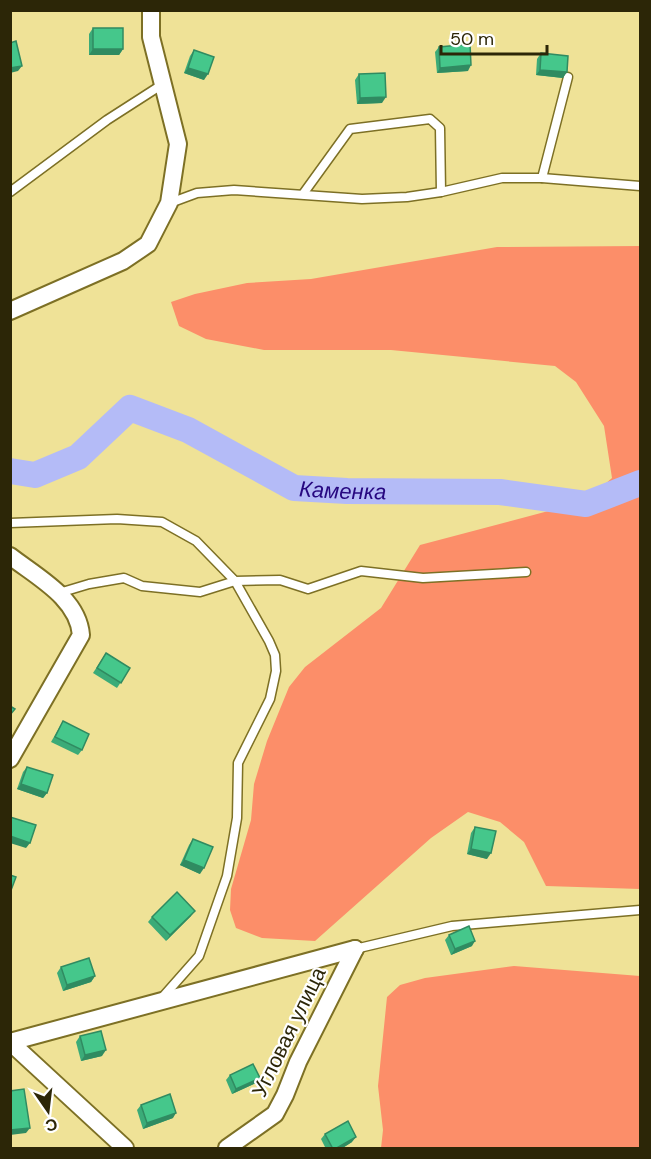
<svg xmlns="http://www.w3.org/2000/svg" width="651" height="1159" font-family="'DM Sans',sans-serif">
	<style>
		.forest { fill: #fc8e69 }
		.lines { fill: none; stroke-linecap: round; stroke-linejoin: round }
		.river { stroke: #b4bbf7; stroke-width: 26 }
		.service-casing { stroke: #7d7025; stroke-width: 11 }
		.minor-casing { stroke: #7d7025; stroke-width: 20 }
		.service { stroke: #fff; stroke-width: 8 }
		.minor { stroke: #fff; stroke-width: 16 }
		.wall { fill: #3bab78 }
		.shaded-wall { fill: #308b61 }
		.building { fill: #45c78b; stroke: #308b61; stroke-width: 1.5 }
		.labels { text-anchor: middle; stroke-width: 4.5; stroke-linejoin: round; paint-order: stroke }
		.street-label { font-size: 21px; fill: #2c2607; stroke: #fff }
		.water-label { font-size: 22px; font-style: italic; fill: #260780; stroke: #fff }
	</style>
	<rect width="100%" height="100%" fill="#efe297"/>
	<g class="forest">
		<path d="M640,246V889L546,886L524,842L500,822L468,812L431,838L315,941L262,938L236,928L230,910L231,889L251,820L254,784L267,741L289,687L305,667L381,608L420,545L571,505L596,492L612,478L604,426L576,382L555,366L391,350H264L206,339L179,326L171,302L195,294L247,283L311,279L497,247Z"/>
		<path d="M514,966L640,976V1148H381L383,1130L378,1086L387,997L400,985L425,978Z"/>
	</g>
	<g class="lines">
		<path class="river" id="s1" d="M10,471L35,475L78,457L130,408L188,430L294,488L347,491L500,492L586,504L640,483"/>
		<defs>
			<g id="service">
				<path d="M542,178L568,77"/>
				<path d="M10,192L107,120L163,84"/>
				<path d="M303,194L350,129L430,119L440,128L441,192"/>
				<path d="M170,203L197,193L234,190L362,199L407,197L441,192L502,178H542L640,186"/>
				<path d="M10,523L117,519L162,522L196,541L235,581L280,580L308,589L361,571L423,578L526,572"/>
				<path d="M59,593L89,584L124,578L142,586L200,592L235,581L269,641L275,655L276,671L270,699L238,763L237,818L227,876L199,956L161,999"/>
				<path d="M355,949L452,926L640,910"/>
			</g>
			<g id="minor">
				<path d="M10,311L123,261L148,244L169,203L178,144L151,37V10"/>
				<path d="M10,556C37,577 78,598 81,635L10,759"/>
				<path d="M10,1042L355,949"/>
				<path d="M10,1042L125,1148"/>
				<path d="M227,1148L275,1114L285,1095L298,1062L355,949"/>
			</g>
		</defs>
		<use href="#service" class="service-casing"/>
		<use href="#minor" class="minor-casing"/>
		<use href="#service" class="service"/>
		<use href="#minor" class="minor"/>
	</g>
	<g class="wall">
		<path d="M93,28L123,49L119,55H89V34Z"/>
		<path d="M439,47L468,71L437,73L435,52Z"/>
		<path d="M194,50L204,80L184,73L190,56Z"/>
		<path d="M541,53L563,78L536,75L537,59Z"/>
		<path d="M359,74L382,103L357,104L355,80Z"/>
		<path d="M106,653L130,668L117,688L93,673Z"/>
		<path d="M63,721L82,750L78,755L51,742Z"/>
		<path d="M27,767L47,793L43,798L17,789L23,772Z"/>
		<path d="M475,827L487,859L467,854L471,833Z"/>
		<path d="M193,839L200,874L180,865L189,845Z"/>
		<path d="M191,916L166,941L148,922L152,917Z"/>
		<path d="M640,933V945H639V935Z"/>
		<path d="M449,935L472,946L451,955L445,940Z"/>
		<path d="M61,967L95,976L91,982L63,991L57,973Z"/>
		<path d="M80,1036L102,1056L81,1061L76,1042Z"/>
		<path d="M230,1075L260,1078L256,1083L232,1094L226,1080Z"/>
		<path d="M141,1105L173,1118L143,1129L137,1110Z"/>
		<path d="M325,1134L352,1142L341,1149H326L321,1139Z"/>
	</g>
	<g class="shaded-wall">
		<path d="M93,49H123L119,55H89Z"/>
		<path d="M471,65L468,71L437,73L440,68Z"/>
		<path d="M22,66L18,71L10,73V68Z"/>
		<path d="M188,68L208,74L204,80L184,73Z"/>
		<path d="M540,70L567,72L563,78L536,75Z"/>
		<path d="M386,97L382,103L357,104L360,98Z"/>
		<path d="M21,784L47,793L43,798L17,789Z"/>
		<path d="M10,836L30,843L26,848L10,843Z"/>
		<path d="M471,849L491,853L487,859L467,854Z"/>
		<path d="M184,860L204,868L200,874L180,865Z"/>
		<path d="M195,911L191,916L166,941L170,935Z"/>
		<path d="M475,941L472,946L451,955L455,949Z"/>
		<path d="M95,976L91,982L63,991L67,985Z"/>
		<path d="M106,1050L102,1056L81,1061L85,1055Z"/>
		<path d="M260,1078L256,1083L232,1094L236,1089Z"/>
		<path d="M176,1113L173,1118L143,1129L147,1123Z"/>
		<path d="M30,1128L26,1133L10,1135V1130Z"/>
		<path d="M356,1137L352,1142L341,1149H335Z"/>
	</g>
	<g class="building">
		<rect x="93" y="28" width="30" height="21"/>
		<path d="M16,41L22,66L10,68V43Z"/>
		<path d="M470,44L471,65L440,68L439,47Z"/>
		<path d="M194,50L214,57L208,74L188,68Z"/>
		<path d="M541,53L568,56L567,72L540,70Z"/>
		<path d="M385,73L386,97L360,98L359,74Z"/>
		<path d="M106,653L130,668L121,683L97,668Z"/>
		<path d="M10,706L15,709L10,715Z"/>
		<path d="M63,721L89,734L82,750L55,737Z"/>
		<path d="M27,767L53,775L47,793L21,784Z"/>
		<path d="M10,817L36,825L30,843L10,836Z"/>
		<path d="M475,827L496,831L491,853L471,849Z"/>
		<path d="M193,839L213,847L204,868L184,860Z"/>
		<path d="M10,875L16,877L10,893Z"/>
		<path d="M177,892L195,911L170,935L152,917Z"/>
		<path d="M469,926L475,941L455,949L449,935Z"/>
		<path d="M89,958L95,976L67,985L61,967Z"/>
		<path d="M101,1031L106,1050L85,1055L80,1036Z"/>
		<path d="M253,1064L260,1078L236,1089L230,1075Z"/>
		<path d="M24,1089L30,1128L10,1130V1091Z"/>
		<path d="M170,1094L176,1113L147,1123L141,1105Z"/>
		<path d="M348,1121L356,1137L335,1149H333L325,1134Z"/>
	</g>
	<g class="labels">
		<g class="street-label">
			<text transform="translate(289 1032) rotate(-64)" y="7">Угловая улица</text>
		</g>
		<g class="water-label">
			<text dy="8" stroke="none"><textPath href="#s1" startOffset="375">Каменка</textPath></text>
		</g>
	</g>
	<rect width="651" height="1159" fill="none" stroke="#2c2607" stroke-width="24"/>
	<g transform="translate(48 1111) rotate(166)" stroke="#ffffff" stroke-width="4.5" paint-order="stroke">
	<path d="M0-4.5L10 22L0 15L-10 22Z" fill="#2c2607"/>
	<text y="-9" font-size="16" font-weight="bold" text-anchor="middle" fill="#2c2607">С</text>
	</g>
	<path d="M441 45v9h106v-9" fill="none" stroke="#2c2607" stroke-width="3"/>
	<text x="450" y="45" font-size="18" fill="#2c2607" stroke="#ffffff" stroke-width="4.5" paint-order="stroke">50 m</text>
</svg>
